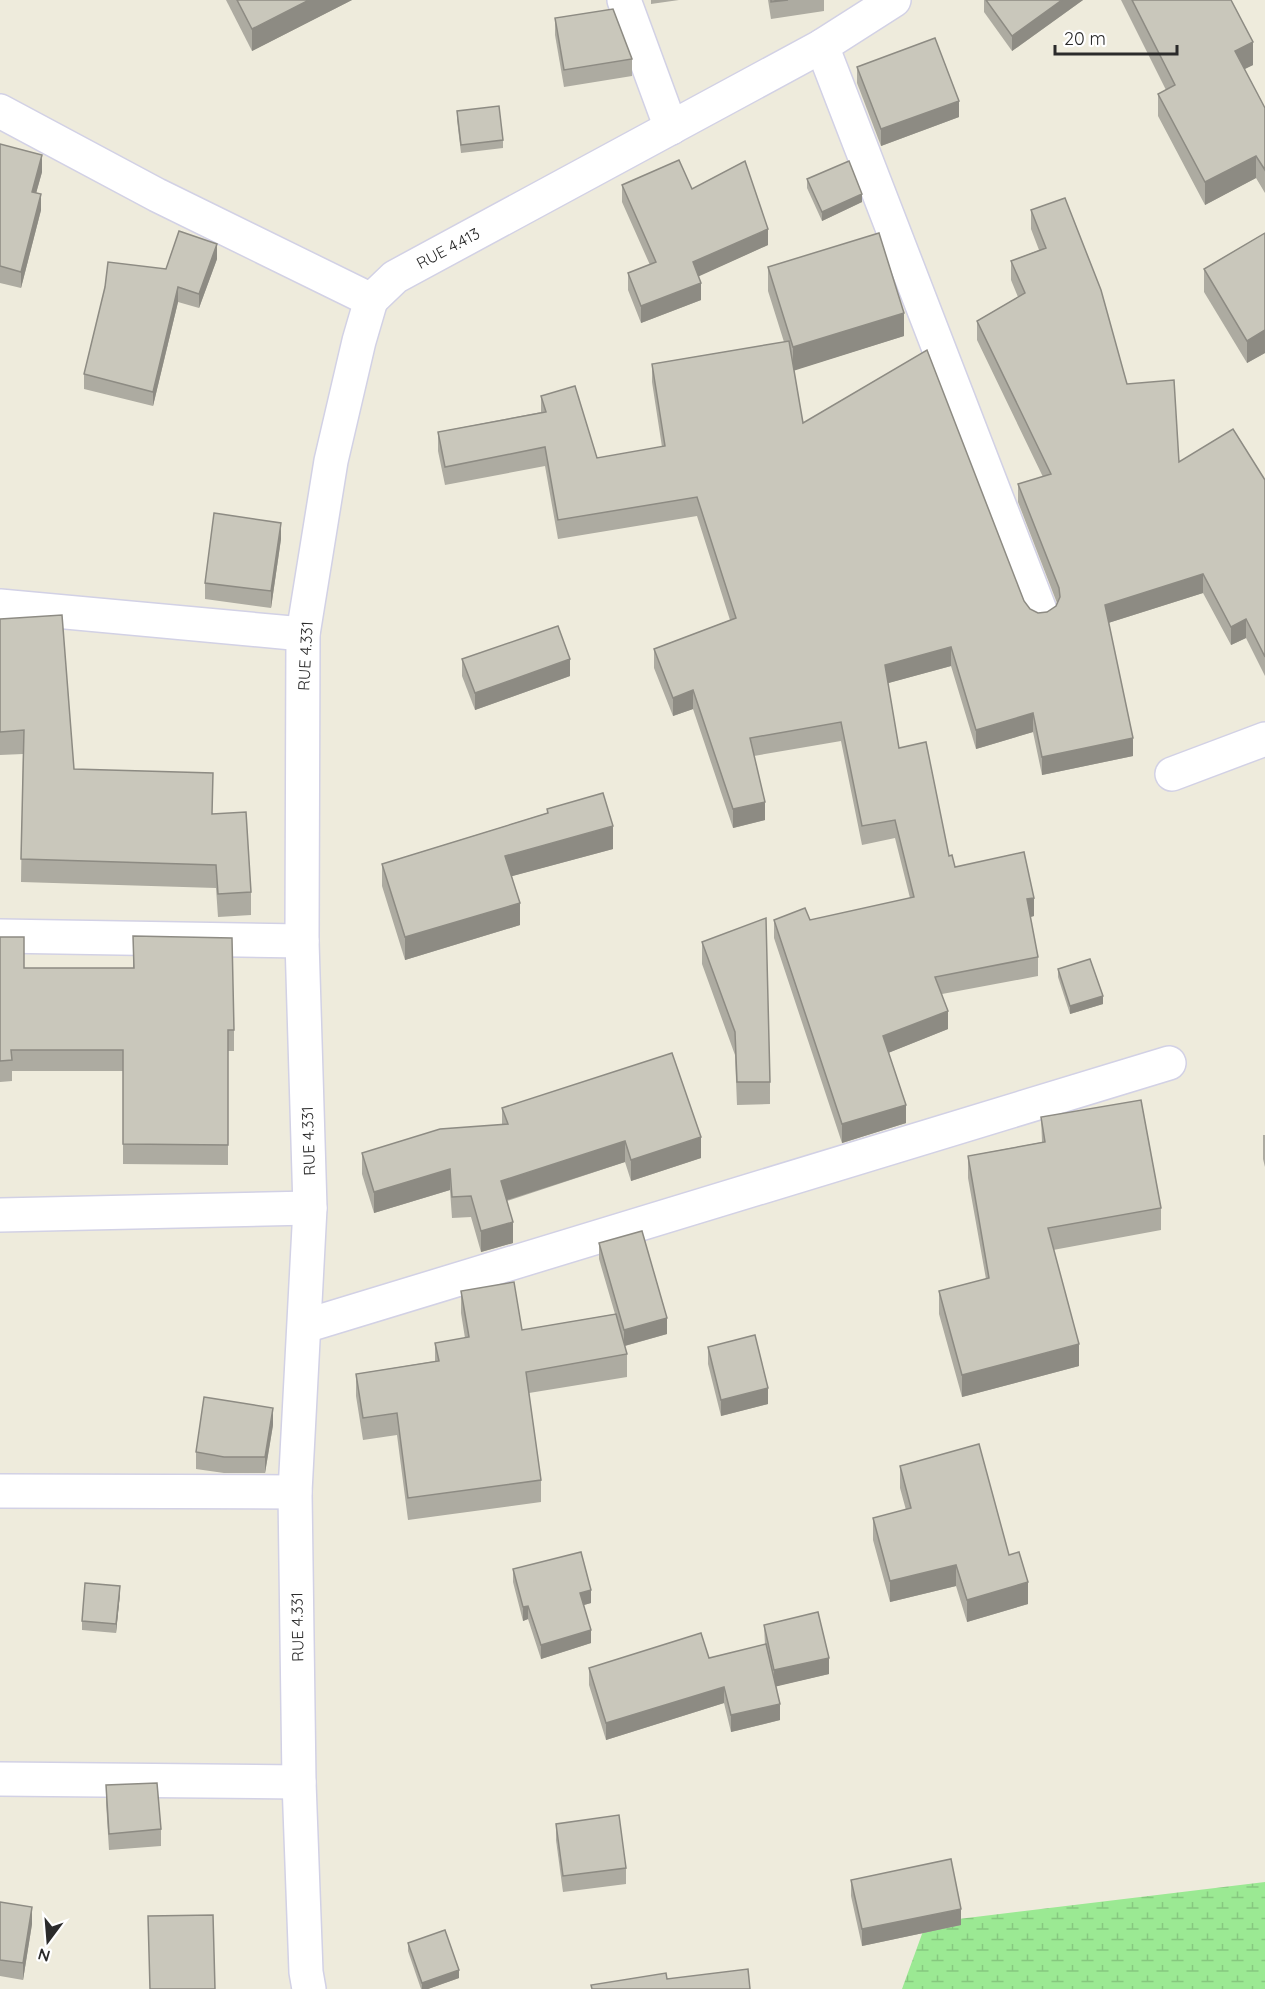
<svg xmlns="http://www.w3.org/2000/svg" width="1265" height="1989" font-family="Quicksand,sans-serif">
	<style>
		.wetland { fill: url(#wetland-marsh) }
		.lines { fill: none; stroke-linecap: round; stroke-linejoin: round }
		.street-casing { stroke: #d2d1e5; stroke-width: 36 }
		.secondary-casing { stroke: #d2d1e5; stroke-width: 36 }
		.street { stroke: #fff; stroke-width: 33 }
		.secondary { stroke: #fff; stroke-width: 33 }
		.wall { fill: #adaba1 }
		.shaded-wall { fill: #8d8b83 }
		.building { fill: #c9c7bb; stroke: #8d8b83; stroke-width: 1.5 }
		.labels { text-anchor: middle; stroke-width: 6; stroke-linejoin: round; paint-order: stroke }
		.street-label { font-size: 16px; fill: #2b2b2b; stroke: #fff }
	</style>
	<defs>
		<pattern id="wetland-marsh" width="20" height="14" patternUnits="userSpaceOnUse" patternTransform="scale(1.5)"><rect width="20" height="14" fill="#9be993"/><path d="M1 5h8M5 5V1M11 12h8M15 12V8" fill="none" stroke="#86c87f"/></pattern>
	</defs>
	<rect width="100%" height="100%" fill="#eeebdc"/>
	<path class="wetland" d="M1265,1882V1989H902L926,1923Z"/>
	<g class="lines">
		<defs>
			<g id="street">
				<path d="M624,0L671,128"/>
				<path d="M822,46L1041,613"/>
				<path d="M0,606L303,634"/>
				<path d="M1172,774L1265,739"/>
				<path d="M0,936L302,941"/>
				<path d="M0,1215L310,1208"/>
				<path d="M305,1326L1169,1063"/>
				<path d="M0,1491L295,1492"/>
				<path d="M0,1779L299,1782"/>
				<path d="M309,1989L306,1972L299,1782L295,1492L310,1208L302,941L303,634L331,461L359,341L371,300"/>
			</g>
			<path id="secondary" d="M0,111L157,195L371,300L395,277L822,46L894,0"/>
		</defs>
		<use href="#street" class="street-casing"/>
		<use href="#secondary" class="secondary-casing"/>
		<use href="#street" class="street"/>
		<use href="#secondary" class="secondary"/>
	</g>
	<g class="wall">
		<path d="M226,0H352L252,51Z"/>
		<path d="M651,0H679L651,4Z"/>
		<path d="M768,0H824V11L771,19Z"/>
		<path d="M984,0H1083L1012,51L984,12Z"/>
		<path d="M1121,0H1231L1253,65L1244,69L1265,108V193L1256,178L1205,205L1158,116V94L1166,90Z"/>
		<path d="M555,18L632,59V76L564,87L555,35Z"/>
		<path d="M857,67L959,117L881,146L857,83Z"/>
		<path d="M457,111L503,140V148L461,153L457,120Z"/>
		<path d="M0,144L42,172L36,193L41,210L21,288L0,283Z"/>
		<path d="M807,179L862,202L822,221L807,188Z"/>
		<path d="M622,185L692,189L768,245L698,276L701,300L641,323L628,290V273L650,265L622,202Z"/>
		<path d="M1031,210L1127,384L1179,462L1265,480V676L1246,638L1231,645L1203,593L1108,623L1133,756L1042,775L1033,732L976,749L951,666L888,683L899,748L949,856L955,867L1034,916L1030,917L1038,957V976L942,994L948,1029L888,1053L906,1123L842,1143L774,938V920H810L910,898L895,838L862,845L841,741L754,756L765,820L733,828L693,709L673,716L654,668V649L730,620L697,516L558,539L545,466L445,485L438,451V432L541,412V396L597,458L662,447L652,382V364L784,342L768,291V267L904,336L794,370L803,423L1024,601L1030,609L1038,613L1047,612L1056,606L1057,603L1018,502V484L1043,477L977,340V321L1018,297L1011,280V261L1039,250L1031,229Z"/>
		<path d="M1265,233V353L1247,363L1204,292V269Z"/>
		<path d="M217,259L199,308L178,302L153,406L84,389V374L166,269Z"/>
		<path d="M281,539L271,608L205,599V583Z"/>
		<path d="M0,619L74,769L212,814L251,892V915L218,917L216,888L21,882L23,754L0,755Z"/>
		<path d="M462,659L570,676L475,710L462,676Z"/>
		<path d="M547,809L613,849L512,876L520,925L405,960L382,886V864L547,813Z"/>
		<path d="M133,936L234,1030V1051H228V1165L123,1164V1071H12V1081L0,1082V937L24,968H133Z"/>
		<path d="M702,942L770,1082V1104L737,1105L735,1055L702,964Z"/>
		<path d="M1058,969L1103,1004L1070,1014L1058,977Z"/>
		<path d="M502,1108L701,1158L631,1181L625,1162L507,1201L513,1243L481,1252L471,1217L452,1218L450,1190L374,1213L362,1174V1153L502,1124Z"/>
		<path d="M1041,1117L1161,1208V1230L1053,1250L1079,1366L962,1397L939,1314V1291L986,1279L968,1178V1156L1042,1142Z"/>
		<path d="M1263,1135H1265V1167L1263,1159Z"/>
		<path d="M599,1243L667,1334L625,1346L627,1354V1377L529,1393L541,1480V1502L408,1520L397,1435L363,1440L356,1396V1374L435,1361V1343L465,1338L461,1313V1291L522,1330L615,1314L599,1259Z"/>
		<path d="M708,1347L768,1404L721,1416L708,1364Z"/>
		<path d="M273,1425L265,1473H224L196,1469V1452Z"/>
		<path d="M900,1466L1009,1555L1028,1604L967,1622L956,1586L890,1602L873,1540V1518L906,1510L900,1488Z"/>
		<path d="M513,1569L591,1603L584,1605L591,1643L541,1659L528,1619L523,1621L513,1582Z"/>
		<path d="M120,1594L116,1633L82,1630V1621Z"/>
		<path d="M764,1625L829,1674L776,1686L780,1720L731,1732L724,1703L606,1740L589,1685V1668L709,1658L765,1645Z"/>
		<path d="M106,1785L161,1829V1846L109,1850L106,1802Z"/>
		<path d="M556,1824L626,1868V1884L563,1892L556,1840Z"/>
		<path d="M851,1880L961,1925L862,1946L851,1896Z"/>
		<path d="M0,1902L32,1924L23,1980L0,1976Z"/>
		<path d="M408,1943L459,1978L428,1989H421L408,1951Z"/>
	</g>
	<g class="shaded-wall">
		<path d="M309,0H352L252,51V29Z"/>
		<path d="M1062,0H1083L1012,51V36Z"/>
		<path d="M1253,42V65L1235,74V51Z"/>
		<path d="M959,101V117L881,146V129Z"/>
		<path d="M42,155V172L32,208V192Z"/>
		<path d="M1256,156V178L1205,205V182Z"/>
		<path d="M41,194V210L21,288V272Z"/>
		<path d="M862,194V202L822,221V212Z"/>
		<path d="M768,229V245L693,279V262Z"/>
		<path d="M217,244V259L199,308V294Z"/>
		<path d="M701,283V300L641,323V306Z"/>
		<path d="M178,287V302L153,406V392Z"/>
		<path d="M904,313V336L793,371V347Z"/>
		<path d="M1265,330V353L1247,363V341Z"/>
		<path d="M281,523V539L271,608V591Z"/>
		<path d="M1203,574V593L1105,624V605Z"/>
		<path d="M1246,619V638L1231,645V627Z"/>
		<path d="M951,647V666L885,684V665Z"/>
		<path d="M570,659V676L475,710V693Z"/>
		<path d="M693,690V709L673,716V698Z"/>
		<path d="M1033,713V732L976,749V730Z"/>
		<path d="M1133,738V756L1042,775V757Z"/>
		<path d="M765,802V820L733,828V809Z"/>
		<path d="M613,826V849L505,878V856Z"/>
		<path d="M1034,898V916L1027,918V899Z"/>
		<path d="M520,903V925L405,960V937Z"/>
		<path d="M1103,996V1004L1070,1014V1006Z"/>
		<path d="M948,1011V1029L883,1055V1036Z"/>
		<path d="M906,1105V1123L842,1143V1124Z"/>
		<path d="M701,1137V1158L631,1181V1160Z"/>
		<path d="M625,1141V1162L501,1202V1181Z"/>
		<path d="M450,1169V1190L374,1213V1192Z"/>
		<path d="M513,1222V1243L481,1252V1231Z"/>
		<path d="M667,1318V1334L624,1346V1330Z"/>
		<path d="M1079,1344V1366L962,1397V1375Z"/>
		<path d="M768,1388V1404L721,1416V1400Z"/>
		<path d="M273,1408V1425L265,1473V1457Z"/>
		<path d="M956,1565V1586L890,1602V1581Z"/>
		<path d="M1028,1582V1604L967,1622V1600Z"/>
		<path d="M120,1586V1594L116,1633V1624Z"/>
		<path d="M591,1590V1603L580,1606V1593Z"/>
		<path d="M528,1606V1619L523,1621V1607Z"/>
		<path d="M591,1630V1643L541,1659V1645Z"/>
		<path d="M829,1658V1674L774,1687V1670Z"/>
		<path d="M724,1687V1703L606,1740V1723Z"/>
		<path d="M780,1704V1720L731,1732V1715Z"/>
		<path d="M32,1907V1924L23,1980V1963Z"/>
		<path d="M961,1909V1925L862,1946V1929Z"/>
		<path d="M459,1970V1978L428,1989H422V1983Z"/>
	</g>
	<g class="building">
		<path d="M237,0H309L252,29Z"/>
		<path d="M771,0H788L771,2Z"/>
		<path d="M986,0H1062L1012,36Z"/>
		<path d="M1132,0H1231L1253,42L1235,51L1265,108V170L1256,156L1205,182L1158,94L1175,85Z"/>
		<path d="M613,9L632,59L564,70L555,18Z"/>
		<path d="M935,38L959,101L881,129L857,67Z"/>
		<path d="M499,106L503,140L461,145L457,111Z"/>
		<path d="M0,144L42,155L32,192L41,194L21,272L0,266Z"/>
		<path d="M679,160L692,189L745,161L768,229L693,262L701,283L641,306L628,273L656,262L622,185Z"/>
		<path d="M849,161L862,194L822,212L807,179Z"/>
		<path d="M1065,198L1101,290L1127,384L1174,380L1179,462L1233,429L1265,480V657L1246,619L1231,627L1203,574L1105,605L1133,738L1042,757L1033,713L976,730L951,647L885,665L899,748L926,742L949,856L952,855L955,867L1024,852L1034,898L1027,899L1038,957L935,977L948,1011L883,1036L906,1105L842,1124L774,920L805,908L810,920L914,897L895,820L862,826L841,722L750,738L765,802L733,809L693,690L673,698L654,649L736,618L697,497L558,520L545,447L445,467L438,432L546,412L541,396L575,386L597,458L665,446L652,364L789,341L803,423L927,350L1024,601L1030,609L1038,613L1047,612L1056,606L1060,597L1059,588L1018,484L1051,474L977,321L1025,293L1011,261L1046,248L1031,210Z"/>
		<path d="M179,231L217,244L199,294L178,287L153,392L84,374L105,287L108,262L166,269Z"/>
		<path d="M879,233L904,313L793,347L768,267Z"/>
		<path d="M1265,233V330L1247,341L1204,269Z"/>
		<path d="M214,513L281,523L271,591L205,583Z"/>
		<path d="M62,615L74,769L213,773L212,814L246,812L251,892L218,894L216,865L21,859L24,730L0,732V619Z"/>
		<path d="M558,626L570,659L475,693L462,659Z"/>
		<path d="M603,793L613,826L505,856L520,903L405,937L382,864L548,813L547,809Z"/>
		<path d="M766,918L770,1082H737L735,1032L702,942Z"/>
		<path d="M133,936L232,938L234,1030H228V1145L123,1144V1050H11L12,1060L0,1061V937H24V968H134Z"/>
		<path d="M1090,959L1103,996L1070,1006L1058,969Z"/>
		<path d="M672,1053L701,1137L631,1160L625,1141L501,1181L513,1222L481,1231L471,1196L452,1197L450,1169L374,1192L362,1153L440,1129L508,1124L502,1108Z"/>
		<path d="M1141,1100L1161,1208L1048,1228L1079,1344L962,1375L939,1291L989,1278L968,1156L1045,1142L1041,1117Z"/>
		<path d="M642,1231L667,1318L624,1330L599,1243Z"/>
		<path d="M514,1282L522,1330L616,1314L627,1354L526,1372L541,1480L408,1498L397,1413L363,1418L356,1374L439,1361L435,1343L469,1337L461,1291Z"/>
		<path d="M755,1335L768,1388L721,1400L708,1347Z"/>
		<path d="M204,1397L273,1408L265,1457H224L196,1452Z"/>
		<path d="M979,1444L1009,1555L1019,1552L1028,1582L967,1600L956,1565L890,1581L873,1518L911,1508L900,1466Z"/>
		<path d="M581,1552L591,1590L580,1593L591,1630L541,1645L528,1606L523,1607L513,1569Z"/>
		<path d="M85,1583L120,1586L116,1624L82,1621Z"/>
		<path d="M818,1612L829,1658L774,1670L764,1625Z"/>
		<path d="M701,1633L709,1658L766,1644L780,1704L731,1715L724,1687L606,1723L589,1668Z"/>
		<path d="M157,1783L161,1829L109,1834L106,1785Z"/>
		<path d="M619,1815L626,1868L563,1876L556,1824Z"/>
		<path d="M951,1859L961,1909L862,1929L851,1880Z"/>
		<path d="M0,1902L32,1907L23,1963L0,1960Z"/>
		<path d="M213,1915L215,1989H150L148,1916Z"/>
		<path d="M445,1930L459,1970L422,1983L408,1943Z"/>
		<path d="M748,1969L750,1989H592L591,1985L666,1973L667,1979Z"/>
	</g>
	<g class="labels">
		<g class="street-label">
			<text transform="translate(448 248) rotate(-28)" y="6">RUE 4.413</text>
			<text transform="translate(305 656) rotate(-87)" y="6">RUE 4.331</text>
			<text transform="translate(308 1141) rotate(-92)" y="6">RUE 4.331</text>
			<text transform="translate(297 1627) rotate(-91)" y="6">RUE 4.331</text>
		</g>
	</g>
	<g transform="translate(48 1941) rotate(196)" stroke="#ffffff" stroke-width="4.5" paint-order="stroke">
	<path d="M0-4.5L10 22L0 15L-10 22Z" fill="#2b2b2b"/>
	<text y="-9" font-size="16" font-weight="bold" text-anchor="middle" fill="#2b2b2b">N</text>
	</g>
	<path d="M1055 45v9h122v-9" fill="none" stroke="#2b2b2b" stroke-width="3"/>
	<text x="1064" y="45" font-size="18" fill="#2b2b2b" stroke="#ffffff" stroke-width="4.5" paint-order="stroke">20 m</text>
</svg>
